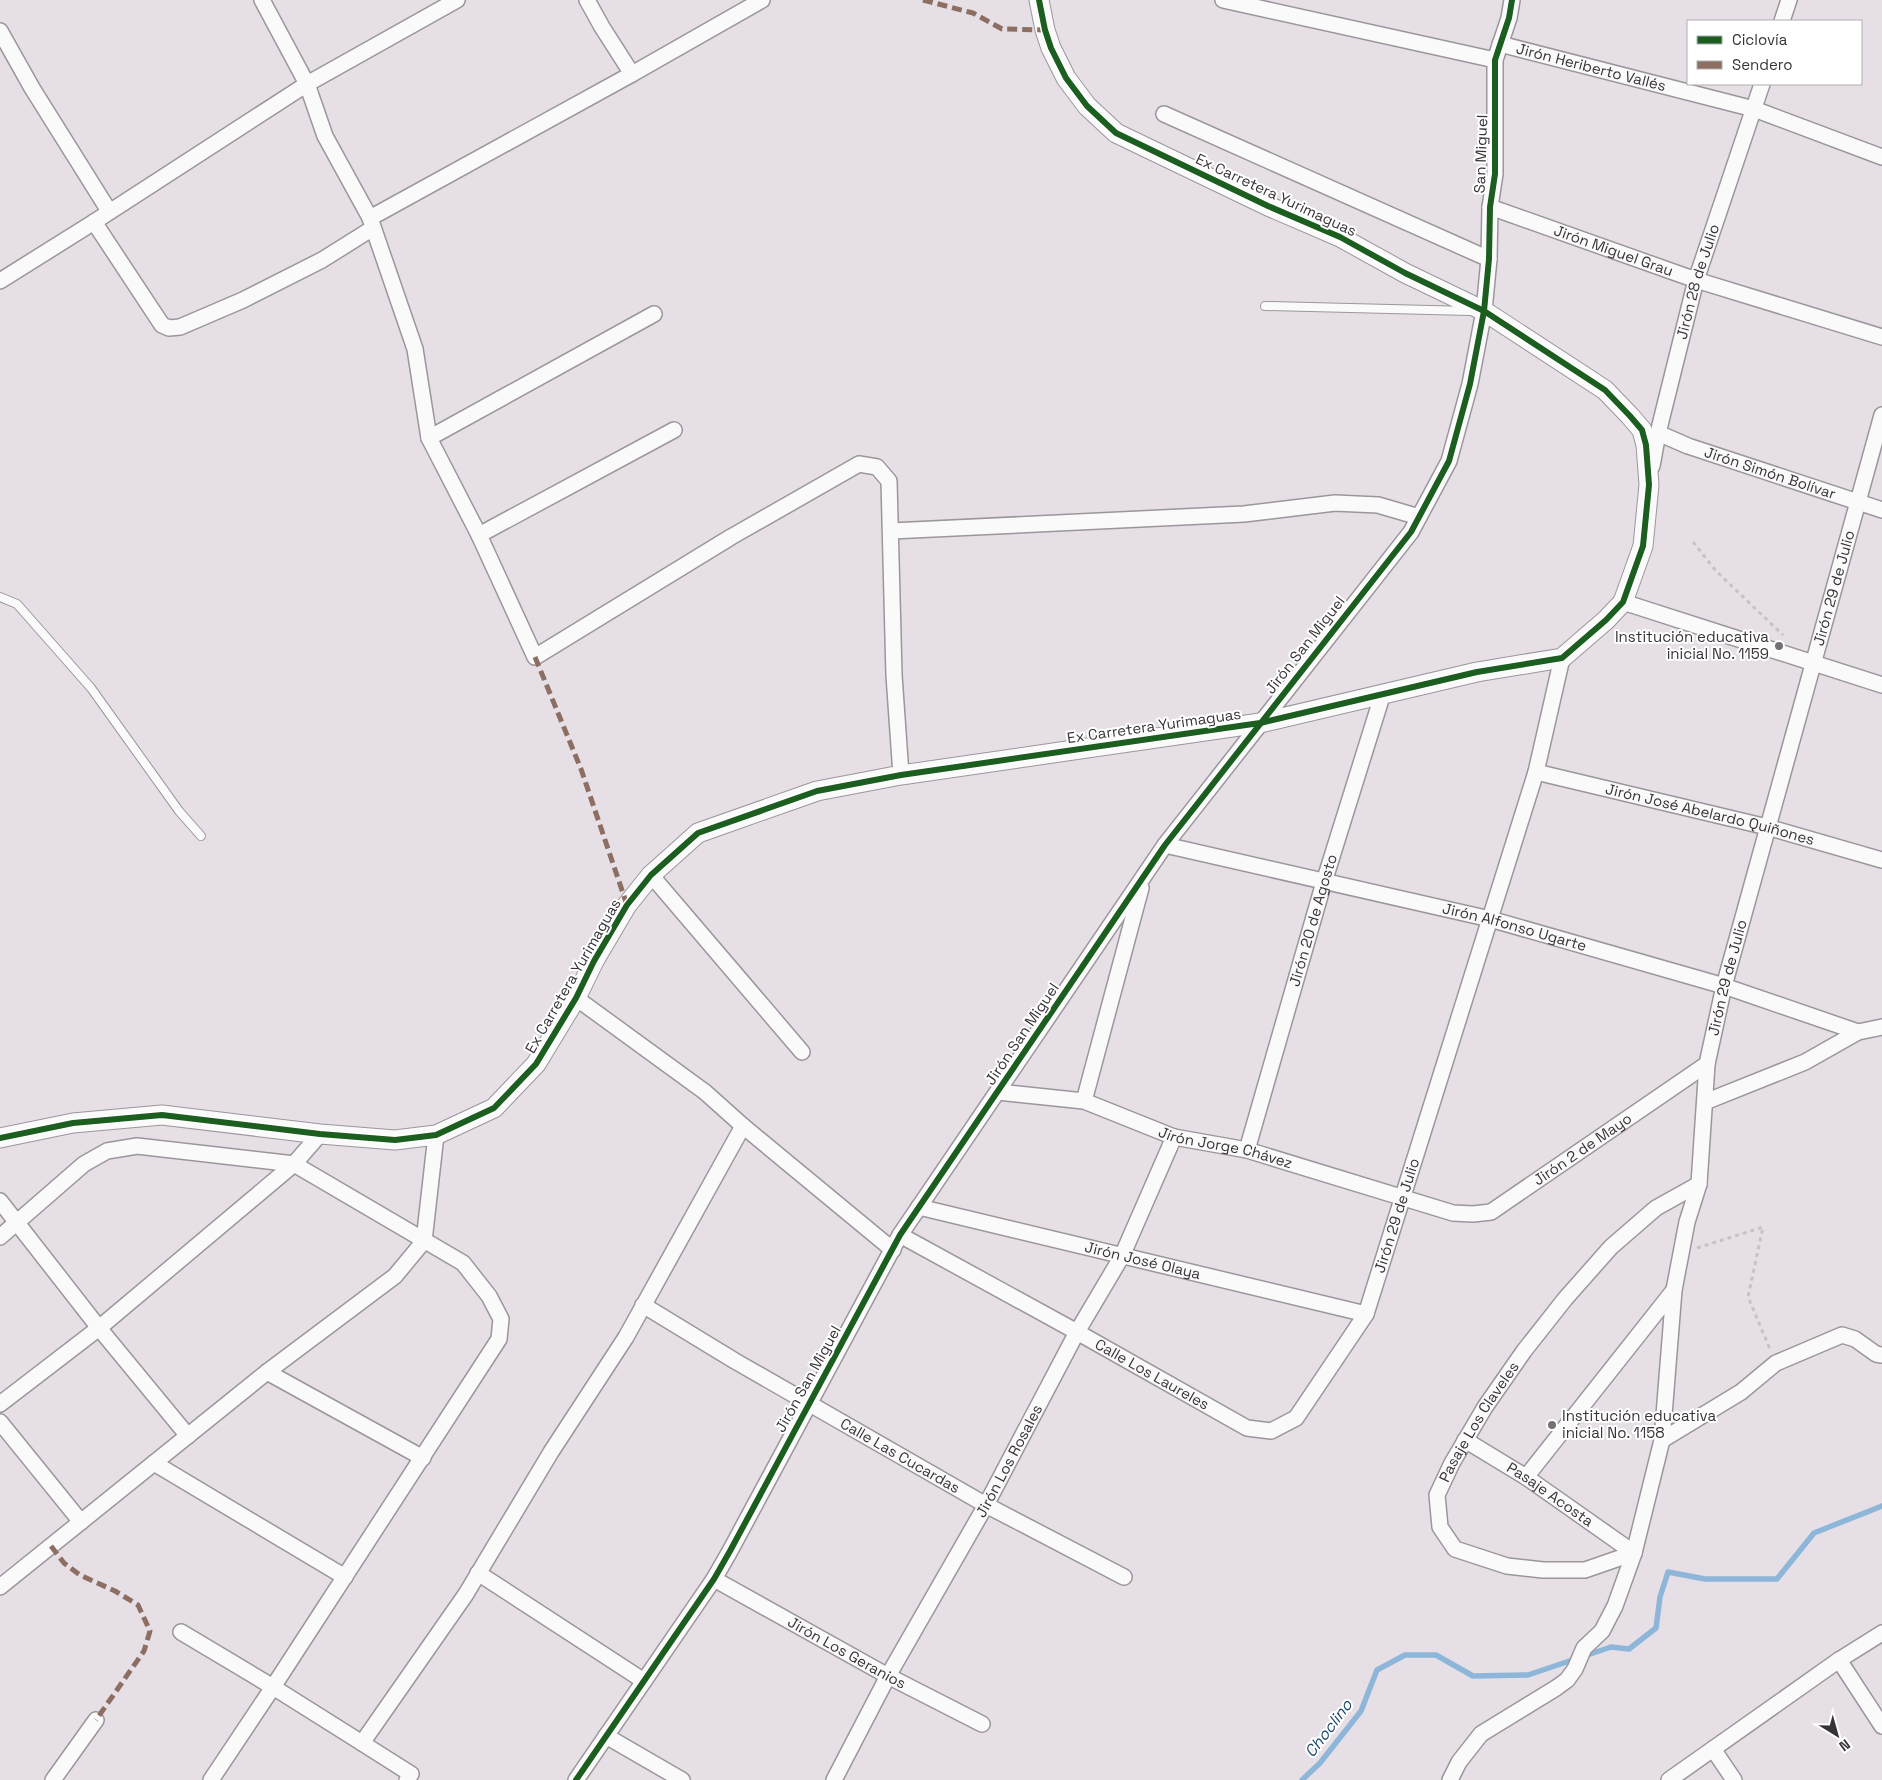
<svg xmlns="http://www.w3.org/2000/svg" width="1882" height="1780" font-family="'Space Grotesk',sans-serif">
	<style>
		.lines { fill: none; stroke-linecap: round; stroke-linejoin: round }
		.stream { stroke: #8db6d9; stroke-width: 5.5 }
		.service-casing { stroke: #9b969b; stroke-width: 10 }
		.minor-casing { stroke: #9b969b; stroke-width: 18 }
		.tertiary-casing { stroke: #9b969b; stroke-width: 21 }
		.path { stroke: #c5c3c5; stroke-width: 3; stroke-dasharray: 4 4; stroke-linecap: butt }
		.service { stroke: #fbfafb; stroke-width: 8 }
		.minor { stroke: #fbfafb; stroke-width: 15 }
		.tertiary { stroke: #fbfafb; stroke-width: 19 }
		.quiet { stroke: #8d6e63; stroke-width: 5; stroke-dasharray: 10 5; stroke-linecap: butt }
		.cycleway-casing { stroke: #fff; stroke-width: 9 }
		.cycleway { stroke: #1b5e20; stroke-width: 6 }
		.poi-dot { fill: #757075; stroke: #fff; stroke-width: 2 }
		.labels { text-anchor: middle; stroke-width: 4; stroke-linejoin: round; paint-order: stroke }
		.street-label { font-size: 15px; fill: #383338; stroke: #fff }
		.poi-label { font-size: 15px; fill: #383338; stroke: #fff; text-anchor: end }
		.water-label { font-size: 16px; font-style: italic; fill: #1b496a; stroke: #fff }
	</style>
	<rect width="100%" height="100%" fill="#e6e0e6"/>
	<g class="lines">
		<path class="stream" d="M1302,1780L1320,1763L1361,1711L1377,1670L1405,1655H1436L1473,1676L1528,1675L1611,1647L1629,1649L1656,1628L1660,1597L1668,1572L1705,1579H1777L1814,1533L1882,1506"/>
		<defs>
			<g id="service">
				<path d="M1265,306L1470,311"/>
				<path d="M0,597L17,604L91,688L179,811L201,836"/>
			</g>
			<g id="minor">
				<path d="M262,0L307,84L325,136L370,218L415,349L429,438L479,535L535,657L731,537L859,464L877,467L889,481L894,675L901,775"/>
				<path d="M1223,0L1495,60"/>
				<path d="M1782,21L1789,0"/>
				<path d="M0,31L32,88L109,211"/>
				<path id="s1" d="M1500,44L1754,109L1882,157"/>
				<path d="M632,74L762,0"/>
				<path d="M1164,114L1489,259"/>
				<path id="s2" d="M1490,207L1696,280L1882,337"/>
				<path d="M370,218L632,74L602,27L587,0"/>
				<path d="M94,222L162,325L169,328L180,327L243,300L322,260L373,228"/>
				<path d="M0,281L94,222L307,84L457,0"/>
				<path id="s3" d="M1658,433L1688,446L1882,510"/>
				<path d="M429,438L654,314"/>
				<path id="s4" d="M1652,466L1658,433L1696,280L1762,84"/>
				<path d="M891,531L1244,514L1335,503L1378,505L1419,517"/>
				<path d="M479,535L674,430"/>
				<path d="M1623,602L1882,685"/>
				<path id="s5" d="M1536,772L1767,827L1882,860"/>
				<path id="s6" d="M1165,845L1490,919L1724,986L1858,1032"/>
				<path d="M651,875L802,1052"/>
				<path d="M576,998L705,1092L743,1126L893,1250"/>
				<path id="s7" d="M998,1092L1084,1101L1174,1137L1247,1150L1453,1213L1473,1214L1491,1212L1707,1064"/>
				<path d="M1084,1101L1141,888"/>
				<path d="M1705,1102L1805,1062L1858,1032L1882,1027"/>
				<path id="s8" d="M1247,1150L1324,882L1383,693"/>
				<path d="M0,1201L99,1328L188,1436"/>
				<path id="s9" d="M919,1207L1366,1314"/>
				<path id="s10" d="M900,1235L1077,1332L1247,1428L1271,1431L1296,1418L1366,1314L1536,772L1562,658"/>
				<path d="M0,1237L84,1164L107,1151L137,1146L294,1164L463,1263L489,1296L501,1319L499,1339L273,1687L211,1780"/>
				<path id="s11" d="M643,1305L735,1361L986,1505L1124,1577"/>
				<path d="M267,1372L423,1458"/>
				<path d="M0,1404L99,1328L294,1164L320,1134"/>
				<path d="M0,1422L81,1522"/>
				<path id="s12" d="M1465,1440L1526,1477L1634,1553"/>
				<path d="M1662,1440L1741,1392L1776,1363L1842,1335L1855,1339L1876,1354L1882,1355"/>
				<path d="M154,1463L345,1577"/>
				<path d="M1526,1477L1674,1290"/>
				<path id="s13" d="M1634,1553L1585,1570H1543L1507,1566L1455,1549L1440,1527L1437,1495L1452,1463L1485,1407L1524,1351L1565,1299L1611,1247L1656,1208L1699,1184"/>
				<path d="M478,1573L644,1681"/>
				<path id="s14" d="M714,1579L888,1676L982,1724"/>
				<path d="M0,1587L267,1372L395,1276L424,1241L436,1135"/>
				<path d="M181,1632L273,1687L362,1743"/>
				<path d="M1839,1660L1882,1726"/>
				<path d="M606,1736L682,1780"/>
				<path d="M1713,1749L1734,1780"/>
				<path d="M53,1780L96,1720"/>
				<path d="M407,1780L411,1774L362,1743L466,1594L551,1452L626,1337L743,1126"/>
				<path d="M576,1780L714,1579L730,1551L900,1235L1165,845L1411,532L1449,461L1470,384L1484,311L1489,259L1490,207L1495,174V60L1509,18L1512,0"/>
				<path id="s15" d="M834,1780L888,1676L986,1505L1077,1332L1122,1256L1174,1137"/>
				<path id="s16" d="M1450,1780L1459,1762L1481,1734L1556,1688L1567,1680L1575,1669L1584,1648L1602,1631L1615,1606L1634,1553L1662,1440L1674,1290L1687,1222L1699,1184L1707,1064L1724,986L1882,415"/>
				<path d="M1669,1780L1839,1660L1882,1633"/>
			</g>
			<path id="tertiary" d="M0,1138L73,1123L162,1115L320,1134L395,1140L436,1135L494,1108L536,1064L576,998L594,961L627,905L651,875L698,833L817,791L901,775L1260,723L1477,672L1562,658L1606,620L1623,602L1643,546L1649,485L1646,445L1642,430L1630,416L1605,390L1484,311L1405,273L1340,237L1268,206L1116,133L1087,106L1066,78L1051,48L1045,30L1039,0"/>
		</defs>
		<use href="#service" class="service-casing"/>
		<use href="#minor" class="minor-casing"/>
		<use href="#tertiary" class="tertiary-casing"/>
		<g class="path">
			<path d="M1693,542L1716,571L1783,635"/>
			<path d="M1697,1248L1763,1227L1748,1297L1770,1349"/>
		</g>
		<use href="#service" class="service"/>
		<use href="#minor" class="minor"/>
		<use href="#tertiary" class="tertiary"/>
		<g class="quiet">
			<path d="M923,0L973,13L1002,29L1045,30"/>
			<path d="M535,657L581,769L627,905"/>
			<path d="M51,1546L64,1563L80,1575L115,1591L138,1605L150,1631L144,1651L96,1720"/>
		</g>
		<defs>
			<g id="cycleway">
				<path d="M0,1138L73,1123L162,1115L320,1134L395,1140L436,1135L494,1108L536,1064L576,998L594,961L627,905L651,875L698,833L817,791L901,775L1260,723L1477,672L1562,658L1606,620L1623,602L1643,546L1649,485L1646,445L1642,430L1630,416L1605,390L1484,311L1405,273L1340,237L1268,206L1116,133L1087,106L1066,78L1051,48L1045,30L1039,0"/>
				<path d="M576,1780L714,1579L730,1551L900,1235L1165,845L1411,532L1449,461L1470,384L1484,311L1489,259L1490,207L1495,174V60L1509,18L1512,0"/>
			</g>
		</defs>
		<use href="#cycleway" class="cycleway-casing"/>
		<use href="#cycleway" class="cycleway"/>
	</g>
	<g class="poi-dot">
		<circle cx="1779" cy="646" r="5"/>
		<circle cx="1552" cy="1425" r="5"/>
	</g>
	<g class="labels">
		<g class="street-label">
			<text dy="5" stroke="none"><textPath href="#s1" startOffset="94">Jirón Heriberto Vallés</textPath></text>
			<text transform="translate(1481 154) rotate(-88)" y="5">San Miguel</text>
			<text transform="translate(1276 195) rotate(25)" y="5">Ex Carretera Yurimaguas</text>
			<text dy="5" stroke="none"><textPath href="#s2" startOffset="131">Jirón Miguel Grau</textPath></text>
			<text dy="5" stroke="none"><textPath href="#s4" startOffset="190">Jirón 28 de Julio</textPath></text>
			<text dy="5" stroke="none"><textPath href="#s3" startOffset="119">Jirón Simón Bolívar</textPath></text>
			<text dy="5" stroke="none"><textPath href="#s16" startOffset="1292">Jirón 29 de Julio</textPath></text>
			<text transform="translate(1305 645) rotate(-52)" y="5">Jirón San Miguel</text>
			<text transform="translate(1154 726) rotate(-8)" y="5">Ex Carretera Yurimaguas</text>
			<text dy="5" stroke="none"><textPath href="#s5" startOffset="179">Jirón José Abelardo Quiñones</textPath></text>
			<text dy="5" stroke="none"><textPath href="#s8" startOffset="239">Jirón 20 de Agosto</textPath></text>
			<text dy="5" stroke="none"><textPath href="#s6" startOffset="359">Jirón Alfonso Ugarte</textPath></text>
			<text transform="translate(573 976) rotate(-60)" y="5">Ex Carretera Yurimaguas</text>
			<text dy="5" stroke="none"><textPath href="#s16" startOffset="888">Jirón 29 de Julio</textPath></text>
			<text transform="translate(1022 1034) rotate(-56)" y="5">Jirón San Miguel</text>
			<text dy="5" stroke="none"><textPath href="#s7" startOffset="236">Jirón Jorge Chávez</textPath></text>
			<text dy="5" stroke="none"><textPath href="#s7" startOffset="622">Jirón 2 de Mayo</textPath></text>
			<text dy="5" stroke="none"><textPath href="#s10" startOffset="678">Jirón 29 de Julio</textPath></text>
			<text dy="5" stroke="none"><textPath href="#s9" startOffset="230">Jirón José Olaya</textPath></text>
			<text dy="5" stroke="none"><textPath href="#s10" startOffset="288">Calle Los Laureles</textPath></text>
			<text transform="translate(808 1379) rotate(-61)" y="5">Jirón San Miguel</text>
			<text dy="5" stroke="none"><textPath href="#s13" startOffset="328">Pasaje Los Claveles</textPath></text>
			<text dy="5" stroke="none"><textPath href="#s11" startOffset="298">Calle Las Cucardas</textPath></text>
			<text dy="5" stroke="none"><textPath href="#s15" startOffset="364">Jirón Los Rosales</textPath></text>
			<text dy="5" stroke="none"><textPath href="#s12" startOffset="101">Pasaje Acosta</textPath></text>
			<text dy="5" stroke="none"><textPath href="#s14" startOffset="152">Jirón Los Geranios</textPath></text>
		</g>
		<g class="poi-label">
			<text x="1769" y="642">Institución educativa<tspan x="1769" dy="17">inicial No. 1159</tspan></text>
			<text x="1562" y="1421" text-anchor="start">Institución educativa<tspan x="1562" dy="17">inicial No. 1158</tspan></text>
		</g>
		<g class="water-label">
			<text transform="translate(1328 1728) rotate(-53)" y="6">Choclino</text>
		</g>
	</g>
	<rect x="1687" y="20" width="175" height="65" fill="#ffffff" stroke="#afadaf"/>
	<rect x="1697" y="36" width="25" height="8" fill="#1b5e20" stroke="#afadaf"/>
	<text x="1732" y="45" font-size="15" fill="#383338">Ciclovía</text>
	<rect x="1697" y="61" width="25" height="8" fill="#8d6e63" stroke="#afadaf"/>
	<text x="1732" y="70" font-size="15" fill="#383338">Sendero</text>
	<g transform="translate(1837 1735) rotate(143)" stroke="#ffffff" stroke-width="4" paint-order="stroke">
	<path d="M0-4L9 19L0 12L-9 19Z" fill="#383338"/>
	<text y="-8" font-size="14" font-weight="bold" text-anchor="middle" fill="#383338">N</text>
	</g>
</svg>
